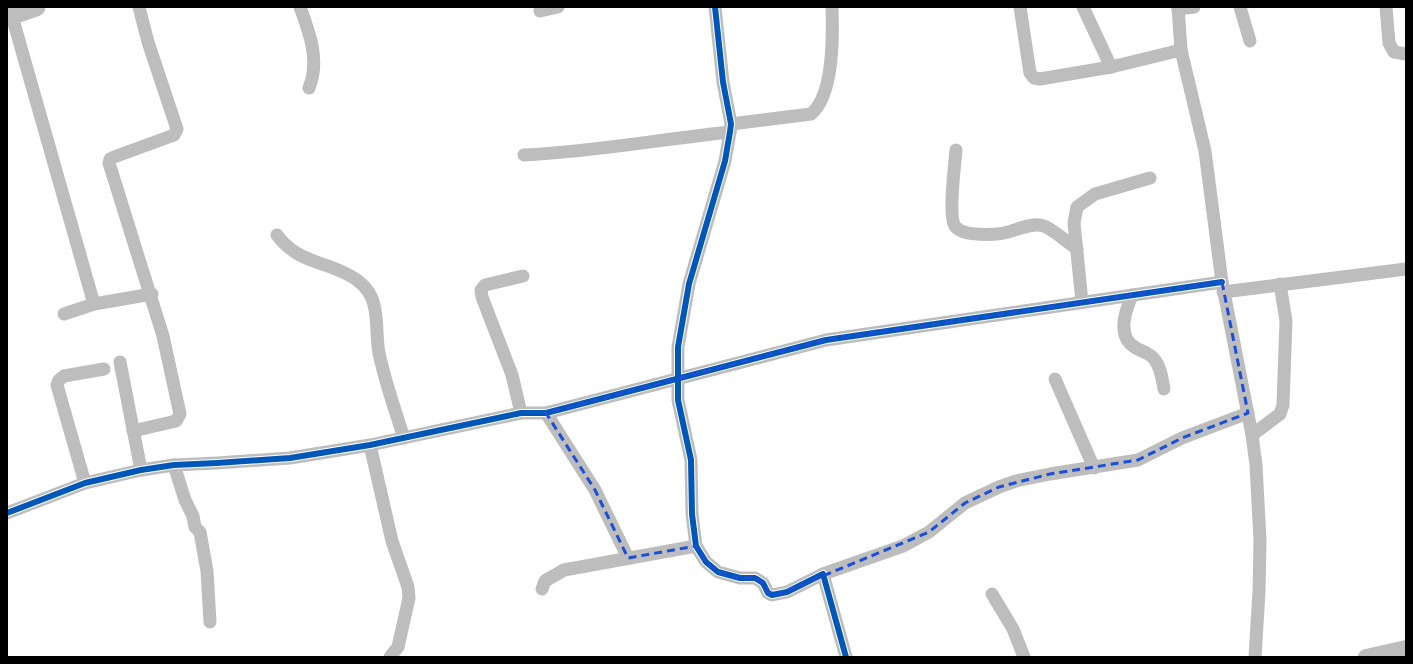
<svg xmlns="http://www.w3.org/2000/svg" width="1413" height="664" font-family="Overpass,sans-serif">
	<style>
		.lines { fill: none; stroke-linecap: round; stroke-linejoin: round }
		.minor { stroke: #bdbdbd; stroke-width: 13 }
		.major { stroke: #bdbdbd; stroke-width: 16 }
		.highway { stroke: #bdbdbd; stroke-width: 19 }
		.cycleway-casing { stroke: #fff; stroke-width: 8 }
		.cycleway { stroke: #0057b8; stroke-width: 6 }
		.marked { fill: none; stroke: #1d4ed8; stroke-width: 3; stroke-dasharray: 8 5; stroke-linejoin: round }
	</style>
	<rect width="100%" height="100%" fill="#fff"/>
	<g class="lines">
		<g class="minor">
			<path d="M300,7C310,34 320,61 309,88"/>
			<path d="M715,7L723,82L731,124L730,132L725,161L689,284L678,347V400L691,460L692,514L696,546L706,562L718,572L740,578H755L763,583L768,593L772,595L787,592L823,574L846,657"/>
			<path d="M1020,7L1030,73L1034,78L1040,79L1111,67L1181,50"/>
			<path d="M1083,7L1111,67"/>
			<path d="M1178,7L1181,50L1205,151L1222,282L1252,435L1256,465L1260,540L1259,592L1255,657"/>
			<path d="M1240,7L1250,41"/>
			<path d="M1386,7L1389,43L1394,52L1406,54"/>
			<path d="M1178,9L1194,7"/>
			<path d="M540,11L558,7"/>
			<path d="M12,16L94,304"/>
			<path d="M731,124L811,114C834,95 833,35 832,7"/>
			<path d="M956,150C955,163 948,217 955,226C962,237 997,235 1008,232C1018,229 1034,222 1044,226C1054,230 1068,243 1077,249"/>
			<path d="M524,155C593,152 662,139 730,132"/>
			<path d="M277,235C300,266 329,260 357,280C365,286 372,295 374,305C378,320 376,337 379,353C385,382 395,410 404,438"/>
			<path d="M1223,292L1406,269"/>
			<path d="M1132,295C1125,312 1116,337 1136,348C1143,352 1150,353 1155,360C1161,368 1162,379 1164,389"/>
			<path d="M1082,302L1074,223L1077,207L1095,194L1150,178"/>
			<path d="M64,314L94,304L152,294"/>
			<path d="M120,362L141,470"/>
			<path d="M1055,379L1094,468"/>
			<path d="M521,413L512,375L482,297L481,290L485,285L523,276"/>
			<path d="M546,413L595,490L628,558"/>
			<path d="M133,431L176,421L180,414L163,336L109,163L110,159L114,157L174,135L177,129L148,42L139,7"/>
			<path d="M1252,435L1280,414L1283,405L1286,321L1280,284"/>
			<path d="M370,445L392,541L408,587L409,598L398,647L390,657"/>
			<path d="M174,465L185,500L193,516L195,527L200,532L207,571L210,622"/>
			<path d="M85,483L57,385L59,380L64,376L104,369"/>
			<path d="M7,513L85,483L141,470L174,465L217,463L290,458L370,445L521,413H546L826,340L1222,282"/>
			<path d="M823,574L903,546L929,532L965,503L999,487L1016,481L1050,474L1138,460L1182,438L1248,413"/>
			<path d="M542,589L545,581L564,570L696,546"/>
			<path d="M992,594L1013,629L1024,657"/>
		</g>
		<path class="major" d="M1366,657L1406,648"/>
		<path class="highway" d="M7,17L36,7"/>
		<defs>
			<g id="cycleway">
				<path d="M715,7L723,82L731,124L730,132L725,161L689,284L678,347V400L691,460L692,514L696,546L706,562L718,572L740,578H755L763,583L768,593L772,595L787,592L823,574L846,657"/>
				<path d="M7,513L85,483L141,470L174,465L217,463L290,458L370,445L521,413H546L826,340L1222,282"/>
			</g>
		</defs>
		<use href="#cycleway" class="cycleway-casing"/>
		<use href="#cycleway" class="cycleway"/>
	</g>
	<path class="marked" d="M1222,282L1248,413L1182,438L1138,460L1050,474L999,487L965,503L929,532L777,595L768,593L763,583L755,578H740L718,572L706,562L696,546L628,558L595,490L546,413L826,340Z"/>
	<rect width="1413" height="664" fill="none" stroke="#000000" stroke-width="16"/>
</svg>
